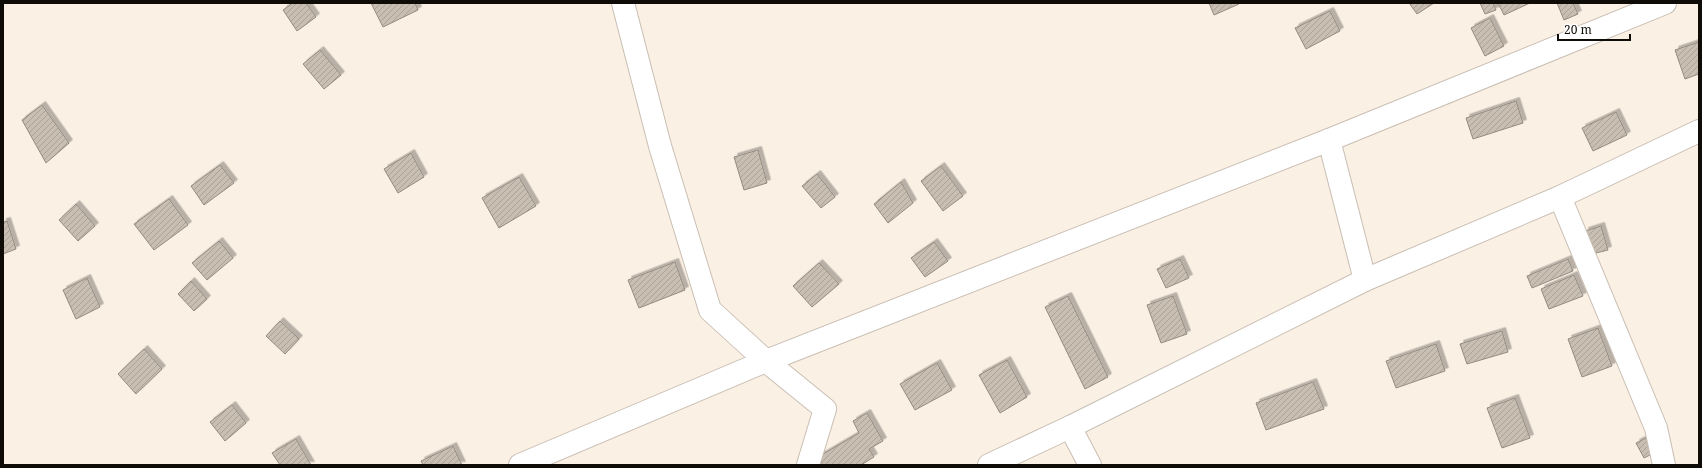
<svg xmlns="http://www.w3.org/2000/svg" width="1702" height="468" font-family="'Noto Serif',serif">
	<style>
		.building { fill: url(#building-hatch); stroke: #958b80; filter: url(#shadow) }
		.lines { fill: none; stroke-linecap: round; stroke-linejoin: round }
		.minor-casing { stroke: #c9beb3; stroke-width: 24 }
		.tertiary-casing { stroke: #c9beb3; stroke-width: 24 }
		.minor { stroke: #fff; stroke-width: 22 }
		.tertiary { stroke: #fff; stroke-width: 22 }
	</style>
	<defs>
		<pattern id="building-hatch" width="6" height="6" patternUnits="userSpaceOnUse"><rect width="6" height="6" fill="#c8beb2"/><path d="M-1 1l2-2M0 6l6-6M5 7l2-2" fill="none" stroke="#aba298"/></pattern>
		<filter id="shadow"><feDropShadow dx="3.5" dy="-3.5" stdDeviation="0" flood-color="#0004"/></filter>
	</defs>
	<rect width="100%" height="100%" fill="#fbf0e4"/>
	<g class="building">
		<path d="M293,3H306L316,17L297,31L283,10Z"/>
		<path d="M371,3H415L418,10L383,27Z"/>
		<path d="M1209,3H1238L1239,4L1214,15Z"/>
		<path d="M1409,3H1434L1417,14Z"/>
		<path d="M1480,3H1493L1496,10L1485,14Z"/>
		<path d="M1498,3H1530L1504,15Z"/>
		<path d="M1557,3H1573L1578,14L1564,20Z"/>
		<path d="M1330,11L1340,31L1306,49L1295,28Z"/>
		<path d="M1490,18L1504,46L1485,56L1471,28Z"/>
		<path d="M1699,42V74L1685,79L1675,50Z"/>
		<path d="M320,50L341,75L324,89L303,64Z"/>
		<path d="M1516,101L1523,123L1473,139L1466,118Z"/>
		<path d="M42,105L69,143L46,163L22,120Z"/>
		<path d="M1616,112L1627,135L1593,151L1582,128Z"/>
		<path d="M758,150L767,183L744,190L734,157Z"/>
		<path d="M411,153L424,177L398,193L384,169Z"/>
		<path d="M220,165L234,183L204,205L191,186Z"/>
		<path d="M941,166L963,196L943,211L921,181Z"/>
		<path d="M817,174L835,197L821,208L802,186Z"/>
		<path d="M519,177L536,206L499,228L482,198Z"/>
		<path d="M901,182L913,203L888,223L874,204Z"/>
		<path d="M169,199L188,225L154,250L134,224Z"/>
		<path d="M76,204L95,226L78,241L59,220Z"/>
		<path d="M7,221L16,249L3,254V222Z"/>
		<path d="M1601,226L1608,250L1592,254L1585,231Z"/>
		<path d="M219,241L233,258L207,280L192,263Z"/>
		<path d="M934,242L948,261L925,277L911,258Z"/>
		<path d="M1180,259L1189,278L1166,288L1157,269Z"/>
		<path d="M1568,259L1573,271L1532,288L1527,276Z"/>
		<path d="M675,262L685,290L639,308L628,280Z"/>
		<path d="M819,263L839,284L812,307L793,286Z"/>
		<path d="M1574,275L1583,296L1549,309L1541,289Z"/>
		<path d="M87,278L100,307L76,319L63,290Z"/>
		<path d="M191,281L207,299L194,311L178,294Z"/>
		<path d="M1068,296L1108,377L1085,389L1045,307Z"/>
		<path d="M1173,296L1187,334L1161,343L1147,305Z"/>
		<path d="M280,321L299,339L285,354L266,336Z"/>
		<path d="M1598,328L1612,366L1582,377L1568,339Z"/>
		<path d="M1502,331L1508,352L1467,364L1460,344Z"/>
		<path d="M1436,344L1445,371L1396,388L1386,361Z"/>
		<path d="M144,349L162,369L136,394L118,374Z"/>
		<path d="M1007,360L1027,397L1000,413L979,375Z"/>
		<path d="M937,363L952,390L915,410L900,384Z"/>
		<path d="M1313,382L1324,409L1266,430L1256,403Z"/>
		<path d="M1515,398L1530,438L1502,448L1487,408Z"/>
		<path d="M232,405L246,423L225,441L210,422Z"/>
		<path d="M867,413L883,441L869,449L874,457L861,465H823L818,457L859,433L853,421Z"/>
		<path d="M1646,438L1654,453L1644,458L1636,443Z"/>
		<path d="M296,439L311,465H280L272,453Z"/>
		<path d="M453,446L462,465H423L421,461Z"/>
	</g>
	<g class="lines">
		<defs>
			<g id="minor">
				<path d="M623,3L660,146L710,310L766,361L825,409L808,465"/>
				<path d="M1560,197L1699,131"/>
				<path d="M1365,280L1560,197L1656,428L1664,465"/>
				<path d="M1070,427L1090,465"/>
			</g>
			<g id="tertiary">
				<path d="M520,465L766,361L1329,140L1665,3"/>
				<path d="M989,465L1070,427L1365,280L1329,140"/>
			</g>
		</defs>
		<use href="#minor" class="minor-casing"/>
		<use href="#tertiary" class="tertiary-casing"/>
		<use href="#minor" class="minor"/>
		<use href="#tertiary" class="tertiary"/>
	</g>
	<rect width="1702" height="468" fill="none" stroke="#0f0c08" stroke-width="8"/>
	<path d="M1558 34v6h72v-6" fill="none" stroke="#0f0c08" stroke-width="2"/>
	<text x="1564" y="34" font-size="12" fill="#0f0c08" stroke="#ffffff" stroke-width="3" paint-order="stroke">20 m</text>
</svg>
